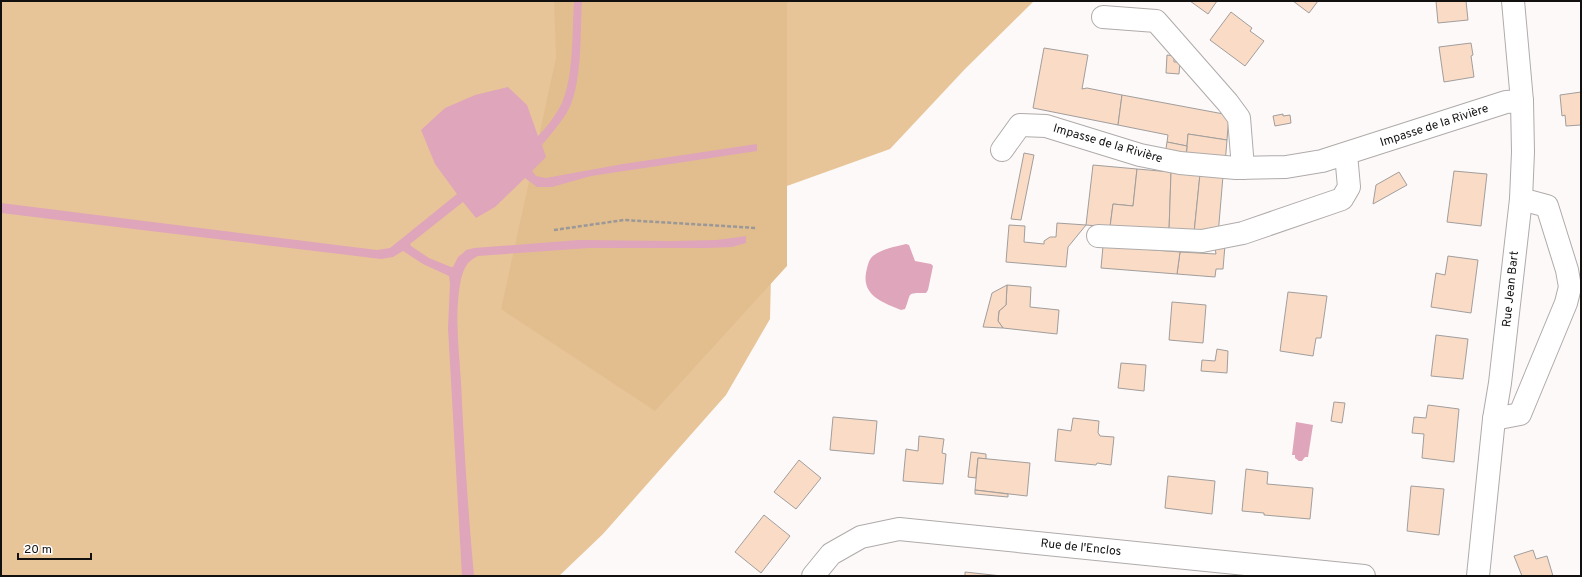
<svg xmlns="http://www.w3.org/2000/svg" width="1582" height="577" font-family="Overpass,sans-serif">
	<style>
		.green { fill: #e8c598 }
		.forest { fill: #e2be8f }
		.water { fill: #dfa5ba }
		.building { fill: #fadbc6; stroke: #a19e9c }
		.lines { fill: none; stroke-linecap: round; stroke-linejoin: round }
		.minor-casing { stroke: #afabaa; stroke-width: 24 }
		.path { stroke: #9b9897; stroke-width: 2.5; stroke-dasharray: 4 2; stroke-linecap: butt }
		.minor { stroke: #fff; stroke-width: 22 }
		.labels { text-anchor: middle; stroke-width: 3; stroke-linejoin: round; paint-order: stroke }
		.street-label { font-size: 12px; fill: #121110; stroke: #fff }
	</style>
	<rect width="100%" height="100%" fill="#fdf9f8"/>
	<path class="green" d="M1,1H1034L965,69L890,149L773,191L770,319L726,395L603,534L559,576H1Z"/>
	<path class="forest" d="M554,1H787V266L655,411L501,309L556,58Z"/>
	<g class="water">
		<path d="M574,1H582C580,32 583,88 566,114C559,125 550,135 542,145L546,157L532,171L536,176L546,178L623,164L757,144V151L591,176L552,187H537L525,178L495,207L476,218L463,202L410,244L411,246L429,258L451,267H453L458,257L462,254L466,250L474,248L579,240L672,241L717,240L746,236V243L732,247L707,248H589L478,256C467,261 464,268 461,279C454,313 459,349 461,382C464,447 468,511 474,576H462L448,328L450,284L449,276L423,264L403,251L393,257L381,259L1,213V203L377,250L390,248L457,194L435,164L421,130L445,108L475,95L508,87L527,105L538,136C547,127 556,115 562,103C574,75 572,32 574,1Z"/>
		<path d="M906,244L909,245L915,261L931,264L933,266L928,290L926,293C905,293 912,293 905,309L901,310C884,303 862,296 866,273C867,268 868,262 871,258C879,249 895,247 906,244Z"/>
		<path d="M1296,422L1313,425L1308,457H1305L1302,461H1299L1295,458V455H1292Z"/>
	</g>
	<g class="building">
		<path d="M1190,1H1217L1208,14Z"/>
		<path d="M1293,1H1318L1309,13Z"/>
		<path d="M1436,1H1466L1468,20L1438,23Z"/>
		<path d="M1231,12L1252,28L1250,31L1264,41L1245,66L1210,40Z"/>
		<path d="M1471,43L1473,55L1471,56L1474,77L1444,82L1439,47Z"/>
		<path d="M1044,48L1088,55L1082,89L1087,88L1122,95L1118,125L1033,108Z"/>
		<path d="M1167,55L1174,56V62H1180L1179,74L1166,73Z"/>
		<path d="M1581,92V125L1566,126L1565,115L1562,116L1560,95Z"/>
		<path d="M1122,95L1229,115L1227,140L1188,134L1187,146L1167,142L1168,135L1118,125Z"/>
		<path d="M1283,114V116L1290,115L1291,123L1275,126L1273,116Z"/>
		<path d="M1188,134L1227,140L1225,164L1186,158Z"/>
		<path d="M1167,142L1187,146L1186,158L1165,155Z"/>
		<path d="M1024,153L1034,155L1021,220L1011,219Z"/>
		<path d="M1093,165L1137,169L1133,206L1113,204L1110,227L1086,225Z"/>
		<path d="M1137,169L1171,172L1169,231L1110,227L1113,204L1133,206Z"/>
		<path d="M1454,171L1487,174L1481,226L1447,222Z"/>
		<path d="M1171,172L1200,174L1194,233L1169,231Z"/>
		<path d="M1399,172L1407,185L1373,204L1376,185Z"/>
		<path d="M1200,174L1223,176L1218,235L1194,233Z"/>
		<path d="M1057,223L1086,225L1068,247L1066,267L1006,262L1009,225L1025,226L1024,242L1044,244V241L1050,237H1056Z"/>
		<path d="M1225,245L1223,269H1216L1215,277L1177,274L1180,252L1216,254L1215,248Z"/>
		<path d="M1103,246L1180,252L1177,274L1101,268Z"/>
		<path d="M1448,256L1478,260L1471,313L1431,307L1436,273L1445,275Z"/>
		<path d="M1007,285L1031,287L1030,307L1059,310L1057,334L1003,328L998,321L999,311L1006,305Z"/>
		<path d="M1007,285L1006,305L999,311L998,321L1003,328L983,327L992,293Z"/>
		<path d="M1288,292L1327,296L1321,338H1316L1313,356L1280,351Z"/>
		<path d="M1172,302L1206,305L1203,343L1169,340Z"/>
		<path d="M1436,335L1468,339L1463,379L1431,376Z"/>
		<path d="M1217,349L1228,351L1227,373L1201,371L1202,360L1215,361Z"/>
		<path d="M1121,363L1146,365L1144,391L1118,388Z"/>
		<path d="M1334,402L1345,403L1342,423L1331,421Z"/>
		<path d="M1428,405L1459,409L1454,462L1422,458L1424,434L1412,433L1414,417L1426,418Z"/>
		<path d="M833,417L877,421L874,454L830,450Z"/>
		<path d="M1073,418L1099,421L1098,433L1099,434L1100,436L1114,437L1111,465L1097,463L1096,465L1055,461L1058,429L1071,431Z"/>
		<path d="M919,436L944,439L942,453L946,454L943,484L903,481L906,449L918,451Z"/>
		<path d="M971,452L986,454V459L978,458L976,478L968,477Z"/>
		<path d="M978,458L1030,463L1027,496L975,490Z"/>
		<path d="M799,460L821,478L796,509L774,492Z"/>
		<path d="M1246,469L1268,472L1267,484L1313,488L1310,519L1264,515V513L1242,511Z"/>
		<path d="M1168,476L1215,481L1212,514L1165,508Z"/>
		<path d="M1411,486L1444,489L1439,535L1407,531Z"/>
		<path d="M975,490L1008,494V497L975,494Z"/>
		<path d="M764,515L790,536L761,573L735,552Z"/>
		<path d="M1533,550L1536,559L1547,556L1553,576H1522L1514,556Z"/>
		<path d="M965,572L1002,576H965Z"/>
	</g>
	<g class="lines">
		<defs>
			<g id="minor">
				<path d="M1103,17L1156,21L1228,103L1239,118L1243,168"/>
				<path d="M1002,150L1020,125L1046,126L1140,155L1180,163L1236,168L1286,167L1322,161L1506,102L1522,101"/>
				<path d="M1098,236L1202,241L1243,233L1342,199L1349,187L1346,154"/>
				<path d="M1494,419L1520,414L1566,303L1570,287L1567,270L1547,206L1521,199"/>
				<path d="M813,576L831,554L861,537L899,529L1364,576"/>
				<path d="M1478,576L1494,419L1500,383L1521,199L1523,152L1522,101L1513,1"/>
			</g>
		</defs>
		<use href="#minor" class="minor-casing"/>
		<path class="path" d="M554,230L624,220L757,228"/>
		<use href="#minor" class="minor"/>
	</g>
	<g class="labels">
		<g class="street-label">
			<text transform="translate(1434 125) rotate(-18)" y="4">Impasse de la Rivière</text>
			<text transform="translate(1108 143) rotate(16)" y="4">Impasse de la Rivière</text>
			<text transform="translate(1510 289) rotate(-84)" y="4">Rue Jean Bart</text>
			<text transform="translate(1081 547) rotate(6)" y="4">Rue de l'Enclos</text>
		</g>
	</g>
	<rect width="1582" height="577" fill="none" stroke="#121110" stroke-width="4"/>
	<path d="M18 553v6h73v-6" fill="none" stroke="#121110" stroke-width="2"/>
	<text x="24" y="553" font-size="12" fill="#121110" stroke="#ffffff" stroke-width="3" paint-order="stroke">20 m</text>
</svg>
